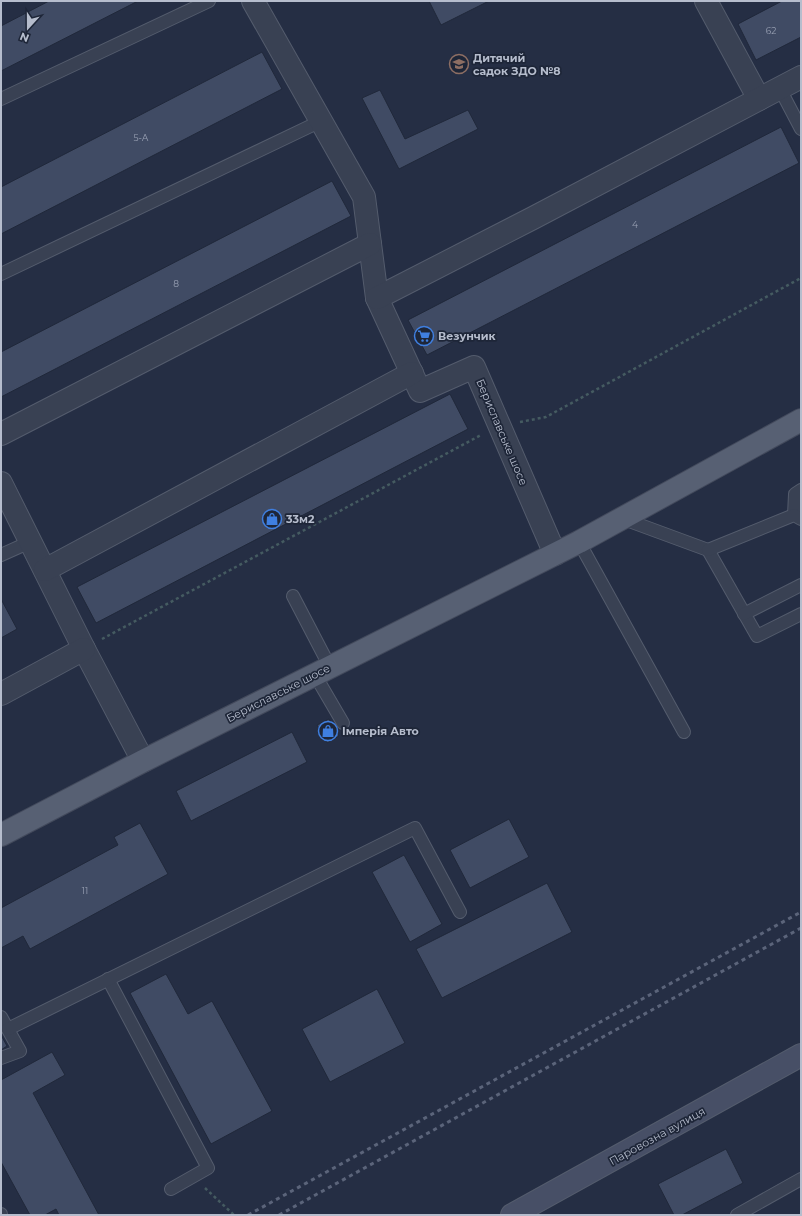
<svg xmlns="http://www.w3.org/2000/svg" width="802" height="1216" font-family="Montserrat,sans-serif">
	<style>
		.building { fill: #404b64; stroke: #20283a }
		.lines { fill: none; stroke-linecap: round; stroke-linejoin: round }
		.service-casing { stroke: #545c6d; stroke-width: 14 }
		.minor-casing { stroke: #545c6d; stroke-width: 24 }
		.secondary-casing { stroke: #545c6d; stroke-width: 24 }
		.primary-casing { stroke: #434a5c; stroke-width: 24 }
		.path { stroke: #455b61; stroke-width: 2.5; stroke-dasharray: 3 3; stroke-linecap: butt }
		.service { stroke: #394153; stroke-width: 12 }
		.minor { stroke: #394153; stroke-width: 22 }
		.secondary { stroke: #474f66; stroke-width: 22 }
		.primary { stroke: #576073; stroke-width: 22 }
		.rail { stroke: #5b647a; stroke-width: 3; stroke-dasharray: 4 4; stroke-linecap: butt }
		.labels { text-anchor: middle; stroke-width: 3.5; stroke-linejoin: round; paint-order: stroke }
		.number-label { font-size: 9px; fill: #98a0b3 }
		.poi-label { font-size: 11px; font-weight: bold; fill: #b6bdcd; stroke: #1e2638; text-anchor: start }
		.street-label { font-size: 11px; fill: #b6bdcd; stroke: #1e2638 }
	</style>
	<rect width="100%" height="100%" fill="#252e44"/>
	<g class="building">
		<path d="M49,1H138L1,71V26Z"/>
		<path d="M429,1H489L441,25Z"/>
		<path d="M782,1H801V37L756,60L738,24Z"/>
		<path d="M262,52L282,89L1,234V187Z"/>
		<path d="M380,90L405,139L468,110L478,129L399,169L362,98Z"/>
		<path d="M781,127L799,163L427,355L408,320Z"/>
		<path d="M332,181L351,216L1,397V352Z"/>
		<path d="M450,394L468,429L96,623L77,587Z"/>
		<path d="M1,599L17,629L1,638Z"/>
		<path d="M329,719L339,736L327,743L317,725Z"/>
		<path d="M292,732L307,762L191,821L176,791Z"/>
		<path d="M509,819L529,857L470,888L450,850Z"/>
		<path d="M140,823L168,874L30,949L23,936L1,948V908L118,845L114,837Z"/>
		<path d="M404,855L442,924L410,942L372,872Z"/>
		<path d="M547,883L572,932L442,998L416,949Z"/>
		<path d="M166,974L188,1014L212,1001L272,1111L211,1144L130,993Z"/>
		<path d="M377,989L405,1043L330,1082L302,1029Z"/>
		<path d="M1,1035L7,1046L1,1050Z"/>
		<path d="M52,1052L65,1075L33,1093L99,1215H59L56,1209L45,1215H30L1,1162V1080Z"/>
		<path d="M726,1149L743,1183L682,1215H674L658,1184Z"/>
	</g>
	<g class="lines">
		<defs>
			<g id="service">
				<path d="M780,89L801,129"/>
				<path d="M1,99L209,1"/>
				<path d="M1,274L321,121"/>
				<path d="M794,515L795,494L801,490"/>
				<path d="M621,518L708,550L757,636L801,614"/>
				<path d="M579,542L684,732"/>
				<path d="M708,550L794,515L801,519"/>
				<path d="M1,555L30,542"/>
				<path d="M293,596L330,667"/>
				<path d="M744,614L801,585"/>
				<path d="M315,675L343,723"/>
				<path d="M108,979L208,1168L171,1189"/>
				<path d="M1,1017L20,1051L1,1058"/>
				<path d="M8,1029L415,828L460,912"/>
				<path d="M1,1214V1215"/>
				<path d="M737,1215L801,1179"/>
			</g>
			<g id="minor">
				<path d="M253,1L364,197L377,298L420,391L474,367L555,554"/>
				<path d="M706,1L759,99"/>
				<path d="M377,298L533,218L801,77"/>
				<path d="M1,434L370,244"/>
				<path d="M1,483L84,649L143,761"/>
				<path d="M45,570L412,373"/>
				<path d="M1,694L84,649"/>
			</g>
			<path id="secondary" d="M512,1215L801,1055"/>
			<path id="primary" d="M1,835L143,761L579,542L801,420"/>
		</defs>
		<use href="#service" class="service-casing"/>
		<use href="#minor" class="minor-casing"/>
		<use href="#secondary" class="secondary-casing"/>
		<use href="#primary" class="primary-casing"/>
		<g class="path">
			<path d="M520,422L546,417L801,278"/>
			<path d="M102,639L481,435"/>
			<path d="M205,1188L234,1215"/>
		</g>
		<use href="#service" class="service"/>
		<use href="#minor" class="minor"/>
		<use href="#secondary" class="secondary"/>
		<use href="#primary" class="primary"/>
		<g class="rail">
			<path d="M248,1215L801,912"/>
			<path d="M279,1215L801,928"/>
		</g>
	</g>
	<defs>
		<symbol id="school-ring" viewBox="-11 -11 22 22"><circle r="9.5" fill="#1e2638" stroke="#8d6e63" stroke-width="1.5"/><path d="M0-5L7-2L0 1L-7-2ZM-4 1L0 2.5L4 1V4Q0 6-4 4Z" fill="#8d6e63"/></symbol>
		<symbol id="supermarket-ring" viewBox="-11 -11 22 22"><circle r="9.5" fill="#1e2638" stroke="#3f7fe0" stroke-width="1.5"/><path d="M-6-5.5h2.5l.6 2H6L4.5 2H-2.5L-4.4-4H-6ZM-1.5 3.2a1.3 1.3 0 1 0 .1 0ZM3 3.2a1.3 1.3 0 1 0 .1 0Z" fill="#3f7fe0"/></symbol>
		<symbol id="shop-ring" viewBox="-11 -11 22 22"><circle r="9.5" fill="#1e2638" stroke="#3f7fe0" stroke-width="1.5"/><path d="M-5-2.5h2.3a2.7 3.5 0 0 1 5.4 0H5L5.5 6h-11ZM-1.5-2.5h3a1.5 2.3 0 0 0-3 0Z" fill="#3f7fe0"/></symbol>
	</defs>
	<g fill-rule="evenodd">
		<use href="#school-ring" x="448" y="53" width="22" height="22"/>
		<use href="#supermarket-ring" x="413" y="325" width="22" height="22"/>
		<use href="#shop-ring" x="261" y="508" width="22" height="22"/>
		<use href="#shop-ring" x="317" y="720" width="22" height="22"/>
	</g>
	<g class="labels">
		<g class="number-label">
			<text x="771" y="34">62</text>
			<text x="141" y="141">5-А</text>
			<text x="635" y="228">4</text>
			<text x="176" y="287">8</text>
			<text x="85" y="894">11</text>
		</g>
		<g class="poi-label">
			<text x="473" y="62">Дитячий<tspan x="473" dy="13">садок ЗДО №8</tspan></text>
			<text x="438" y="340">Везунчик</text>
			<text x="286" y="523">33м2</text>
			<text x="342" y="735">Імперія Авто</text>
		</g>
		<g class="street-label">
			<text transform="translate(502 432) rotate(67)" y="4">Бериславське шосе</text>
			<text transform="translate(278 693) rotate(-27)" y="4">Бериславське шосе</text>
			<text transform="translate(657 1136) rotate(-29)" y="4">Паровозна вулиця</text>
		</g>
	</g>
	<rect width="802" height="1216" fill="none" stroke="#b6bdcd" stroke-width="4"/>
	<g transform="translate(28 28) rotate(201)" stroke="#1e2638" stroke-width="3" paint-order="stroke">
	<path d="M0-3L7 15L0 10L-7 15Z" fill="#b6bdcd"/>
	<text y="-6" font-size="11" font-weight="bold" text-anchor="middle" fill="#b6bdcd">N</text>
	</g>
</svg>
